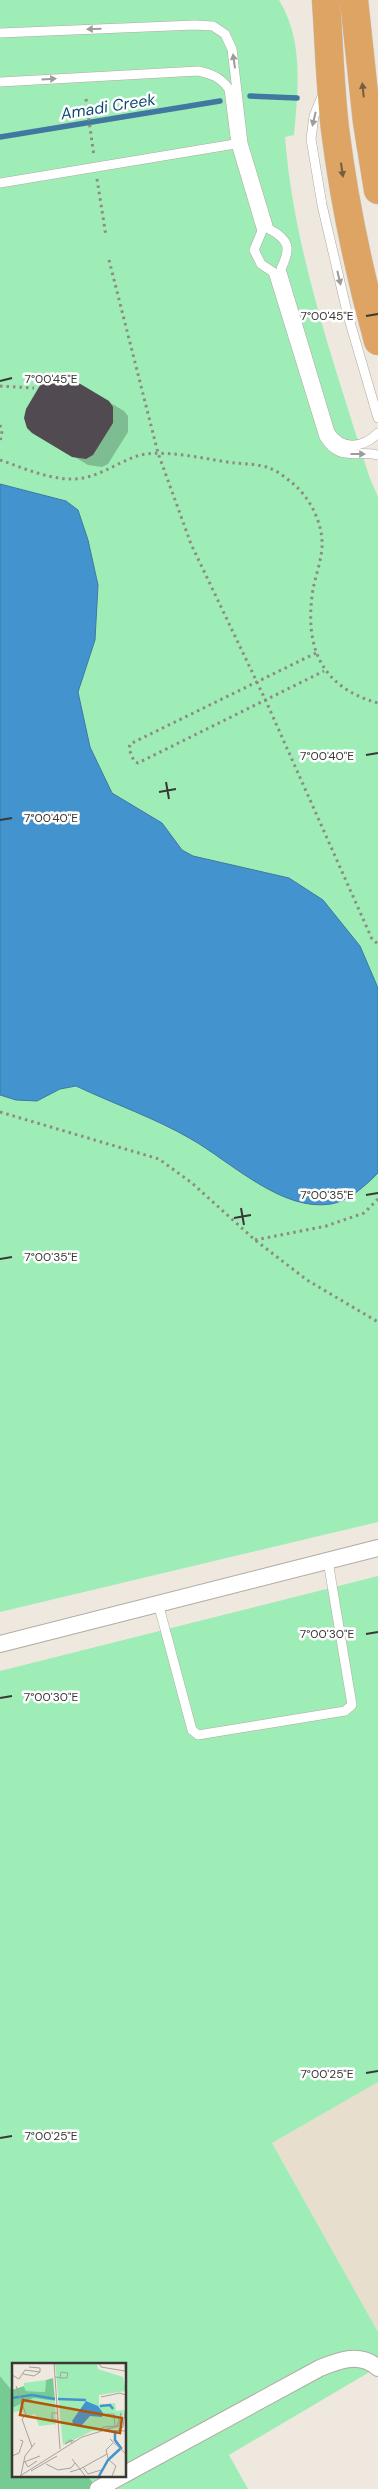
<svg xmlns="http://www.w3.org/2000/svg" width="378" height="2489" font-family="'DM Sans',sans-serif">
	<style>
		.built { fill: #e7dece }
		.green { fill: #9eedb7 }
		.forest { fill: #76cb92 }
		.water { fill: #4394ce; stroke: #4078a0 }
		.shadow { fill: #0003 }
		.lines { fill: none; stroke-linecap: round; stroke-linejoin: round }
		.stream { stroke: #4078a0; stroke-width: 5.5 }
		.building { fill: #514a51 }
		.lane-casing { stroke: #b0aaa2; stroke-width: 10 }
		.street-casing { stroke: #b0aaa2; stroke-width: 18 }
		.highway-casing { stroke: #c8c7c6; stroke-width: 29 }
		.path { stroke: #8f8b84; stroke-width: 3; stroke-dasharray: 2.5 4; stroke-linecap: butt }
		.lane { stroke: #fff; stroke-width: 9 }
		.street { stroke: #fff; stroke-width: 16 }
		.highway { stroke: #dda463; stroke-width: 28 }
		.oneway { fill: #9c9c9a }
		.oneway2 { fill: #735e44 }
		.ticks { fill: none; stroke: #3a3834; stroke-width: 2 }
		.labels { text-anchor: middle; stroke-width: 5; stroke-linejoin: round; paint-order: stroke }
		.water-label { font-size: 16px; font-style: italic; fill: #0f4c73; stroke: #fff }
		.inset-river { fill: none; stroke: #4394ce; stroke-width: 2.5 }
		.inset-road { fill: none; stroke: #a7a29b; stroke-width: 1 }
		.view { fill: #b45508; fill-opacity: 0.15; stroke: #b45508; stroke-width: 2.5 }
		.inset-edge { fill: none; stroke: #3a3834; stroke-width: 2.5 }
		.ticks-label { font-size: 12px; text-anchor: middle; fill: #3a3834; stroke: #fff; stroke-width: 5; stroke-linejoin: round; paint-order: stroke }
	</style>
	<rect width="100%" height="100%" fill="#efe8df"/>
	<path class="built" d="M378,2082V2332L272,2143Z"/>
	<g class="green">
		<path d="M0,0H279C304,41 298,89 294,135L285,137C294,253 335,365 369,476L378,497V1522L0,1612Z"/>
		<path d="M378,1576V2082L272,2143L378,2332V2367L229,2455L248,2489H99L86,2475H125V2364H14V2393L0,2376V1671Z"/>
	</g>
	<path class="forest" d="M0,2376L14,2393V2475H86L99,2489H0Z"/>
	<path class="water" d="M0,484L66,501L78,510L88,540L98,585L95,640L78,692L90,747L112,793L162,823L182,850L193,856L289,878L323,900L360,946L378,988V1173C365,1186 349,1201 331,1204C282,1212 231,1162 191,1139C155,1118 114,1104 76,1086L60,1089L37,1101L16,1100L0,1095Z"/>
	<path class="shadow" d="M62,374L124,411L128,416V432L108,464L102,467L88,465L33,432Z"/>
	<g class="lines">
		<g class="stream">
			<path d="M250,96L297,98"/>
			<path d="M0,137L220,101"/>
		</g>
	</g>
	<path class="building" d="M62,373L109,401L113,407V423L93,455L86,459L72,457L32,433L27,428L24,418L26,409L42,382L54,374Z"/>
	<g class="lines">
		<defs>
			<g id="lane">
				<path d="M0,33L195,25L213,26L225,34L232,49L243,143L269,229C290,240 291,248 281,269L330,432C342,451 363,448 378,433"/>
				<path d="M0,82L198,71C212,74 220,77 229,89L236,144L262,231L254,250L261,264L273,272L324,437C339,462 355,450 378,455"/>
				<path d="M323,94L314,116L311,139L322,205L347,312L378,418"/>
				<path d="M0,183L241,143"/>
				<path d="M158,1603L192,1730L198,1735L345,1711L352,1705L328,1561"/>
			</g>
			<g id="street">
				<path d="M0,1644L378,1548"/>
				<path d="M125,2474L320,2368C340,2360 360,2352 378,2368"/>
				<path d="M98,2489L123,2475"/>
			</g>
			<g id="highway">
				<path d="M326,0C329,43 330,86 335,129C344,201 359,272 378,341"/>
				<path d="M354,0L367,122L378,190"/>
			</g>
		</defs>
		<use href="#lane" class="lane-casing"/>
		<use href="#street" class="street-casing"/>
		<use href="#highway" class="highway-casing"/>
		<g class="path">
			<path d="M86,99L94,156"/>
			<path d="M97,179L106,236"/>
			<path d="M109,260L158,453L191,544L265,699L372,939L378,944"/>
			<path d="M0,386L34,388"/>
			<path d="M0,425L2,431L0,443"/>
			<path d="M0,460C24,468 47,479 73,479C96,479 116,463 137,456C163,448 208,460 235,463C245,464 259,464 269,468C276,470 285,477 291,482C308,495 321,519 322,541C323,556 316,574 313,589C304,646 320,687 378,703"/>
			<path d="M316,653L130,744L129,749L134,761L138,763L324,671"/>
			<path d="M0,1112L159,1159L192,1183L255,1240L307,1280L378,1322"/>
			<path d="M255,1240L326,1226L364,1213L378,1199"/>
		</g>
		<use href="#lane" class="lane"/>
		<use href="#street" class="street"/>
		<use href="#highway" class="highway"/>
	</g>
	<defs><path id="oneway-solid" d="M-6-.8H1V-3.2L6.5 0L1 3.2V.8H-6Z" transform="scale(1.25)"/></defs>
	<g class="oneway">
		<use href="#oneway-solid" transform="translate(94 29) rotate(178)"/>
		<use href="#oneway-solid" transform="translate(234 61) rotate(-98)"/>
		<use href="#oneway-solid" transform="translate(49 79) rotate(-3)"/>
		<use href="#oneway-solid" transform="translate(314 119) rotate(103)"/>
		<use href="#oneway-solid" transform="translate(339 278) rotate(77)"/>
		<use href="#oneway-solid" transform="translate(358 454)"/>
	</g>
	<g class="oneway2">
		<use href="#oneway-solid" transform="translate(363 90) rotate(-96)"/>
		<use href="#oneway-solid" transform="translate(342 170) rotate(82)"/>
	</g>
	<path class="ticks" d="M366,316L378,314M0,381L12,378M366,755L378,753M166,782L169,799M159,792L176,789M0,820L12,818M366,1195L378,1193M241,1208L244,1225M234,1218L251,1215M0,1259L12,1257M366,1634L378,1632M0,1698L12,1696M366,2073L378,2071M0,2138L12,2136"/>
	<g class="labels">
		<g class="water-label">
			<text transform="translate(108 106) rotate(-9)" y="6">Amadi Creek</text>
		</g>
	</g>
	<g transform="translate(12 2363)">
		<rect width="114" height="114" fill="#efe8df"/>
		<path d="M43,0H85L86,6L111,14L114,28L87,32V42L103,40L104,48L112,47L109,66L80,68L51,82ZM34,17L33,29L14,28L12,23V20ZM22,35L43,38L44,69V61L27,63L23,51L13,54L10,47L0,50V45Z" fill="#9eedb7"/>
		<path d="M41,15L43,38L22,35L0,45V27L12,23L14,28L33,29L34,17Z" fill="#76cb92"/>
		<path d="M74,38L86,43L91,50L90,54L78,53L70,62H62L60,58Z" fill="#4394ce"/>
		<path class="inset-river" d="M0,35L20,32L43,36M46,36L74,37M88,43L98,42L101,46M87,113L96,97L109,85L103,77V70"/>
		<path class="inset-road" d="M42,0L48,86M87,0L89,4L113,8M113,0L114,20M17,4L28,5V9M11,11L22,13L28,9M0,12L7,16L13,7L28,9M43,14H44L48,15H55L56,10L49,9L48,15M4,23L14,52L10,56L20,84M89,34L108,30L114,32M45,50H40V56L46,57M95,51H102L103,63M89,67L90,65L91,64L105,63L109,50L107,63L91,67M106,67L111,64L114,42M98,76L114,91M60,80L59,78L53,81L58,77L62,78M0,93L7,90L11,78L8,77M96,95L94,87L101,80M60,96L68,106L95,91M97,97L104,103L100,113M12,99L28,93M13,99L16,104L25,98M34,101L46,107L59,105L63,100M71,104L76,111L89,107M19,108L45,93M58,109L68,106L73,113M9,112L13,93L23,80M8,113L70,74L93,67L114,68"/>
		<path class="view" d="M11,37L110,55L108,70L8,52Z"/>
		<rect width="114" height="114" class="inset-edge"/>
	</g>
	<g class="ticks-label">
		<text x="327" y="320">7°00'45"E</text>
		<text x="51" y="383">7°00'45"E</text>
		<text x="327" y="760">7°00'40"E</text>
		<text x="51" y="822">7°00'40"E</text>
		<text x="327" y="1199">7°00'35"E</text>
		<text x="51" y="1261">7°00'35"E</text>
		<text x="327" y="1638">7°00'30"E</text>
		<text x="51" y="1701">7°00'30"E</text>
		<text x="327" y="2078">7°00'25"E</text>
		<text x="51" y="2140">7°00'25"E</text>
	</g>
</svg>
